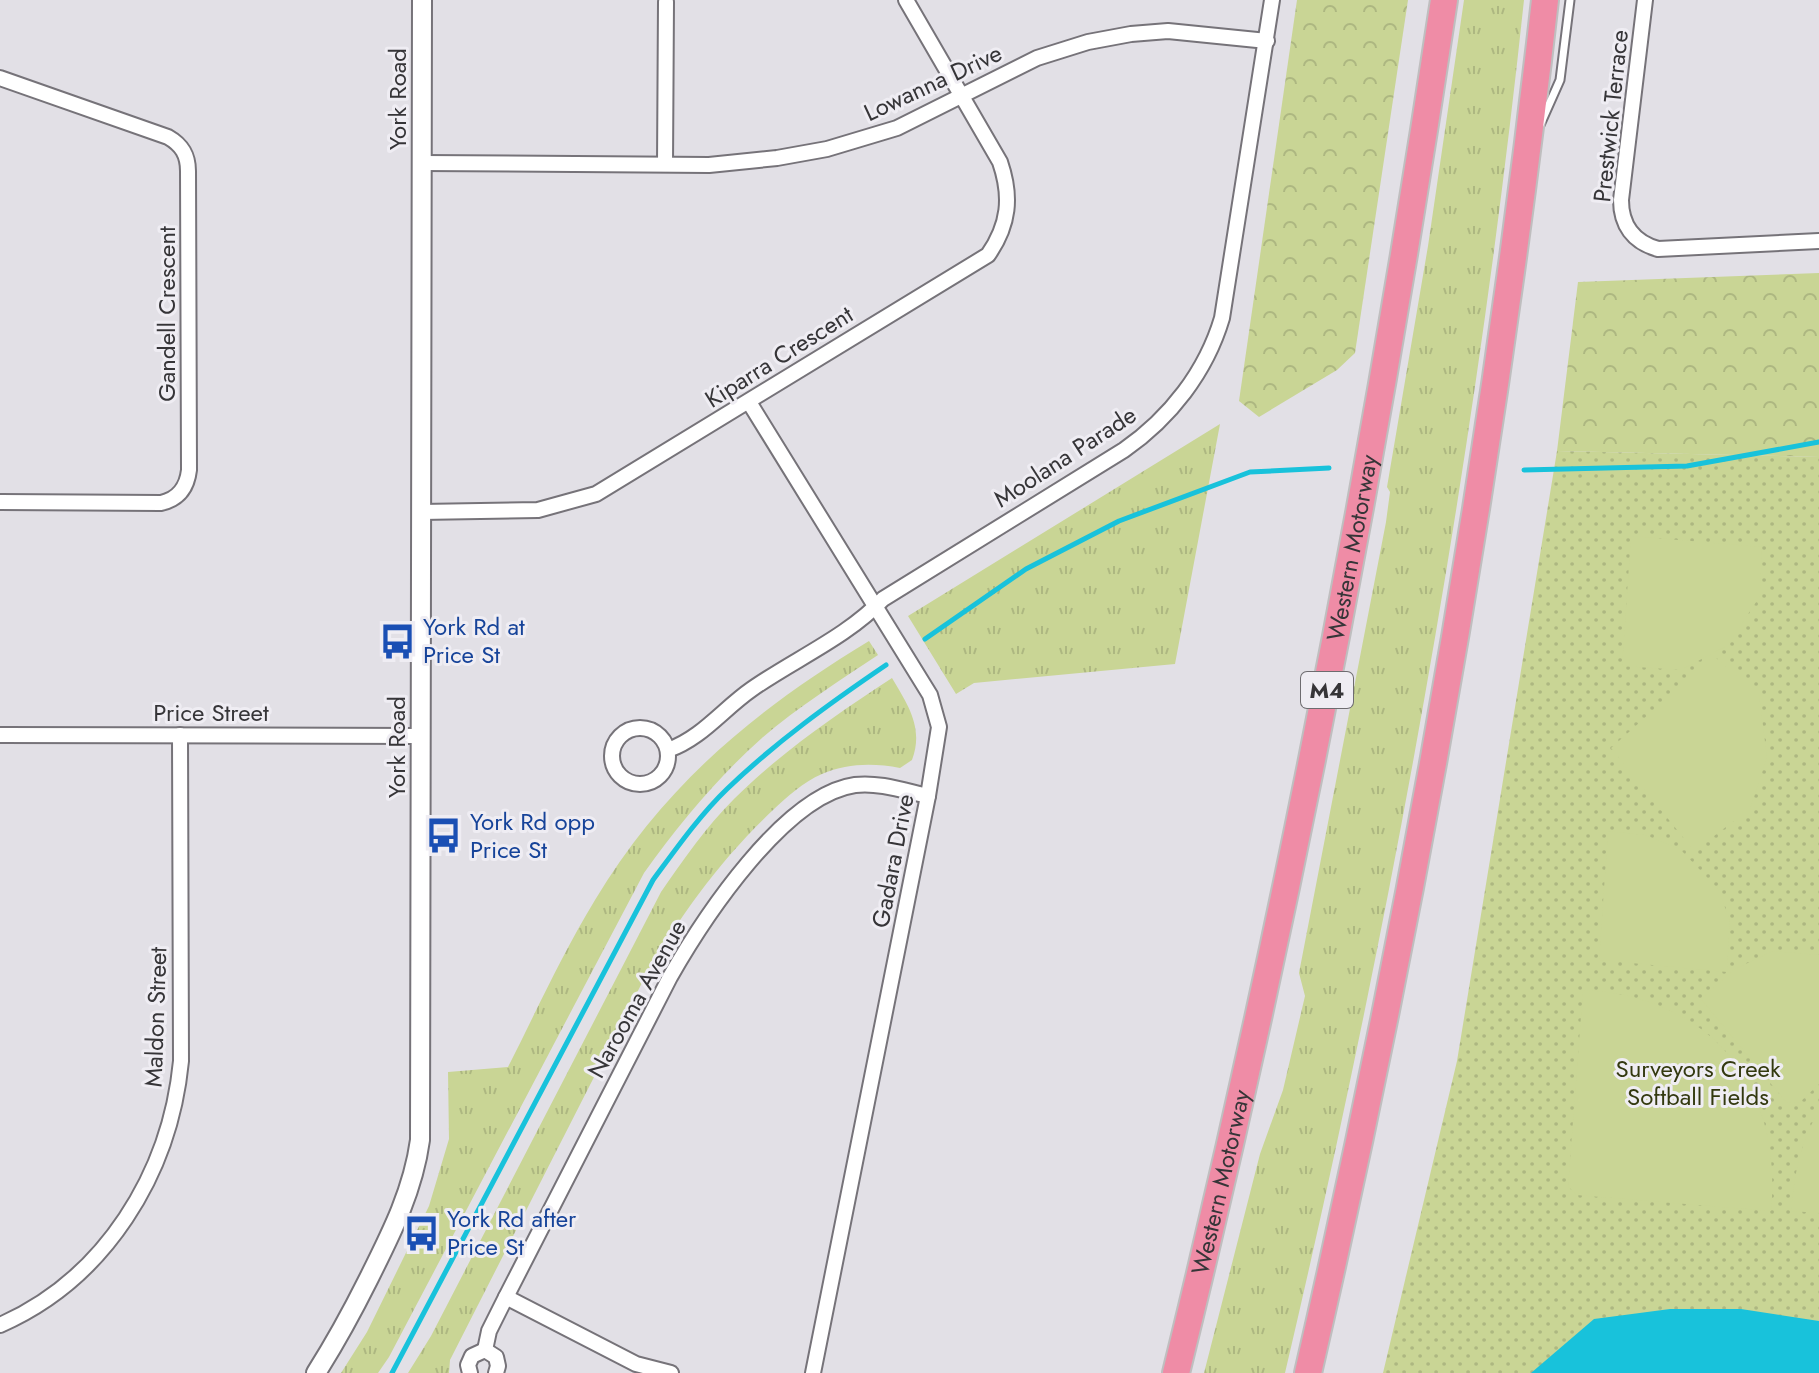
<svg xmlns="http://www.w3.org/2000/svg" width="1819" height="1373" font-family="Jost,sans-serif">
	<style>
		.grass { fill: url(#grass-tufts) }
		.forest { fill: url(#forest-crowns) }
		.park { fill: url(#park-dots) }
		.garden { fill: #c9d595 }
		.water { fill: #18c2db }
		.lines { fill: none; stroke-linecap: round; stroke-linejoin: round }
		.stream { stroke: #18c2db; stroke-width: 5 }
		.service-casing { stroke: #767379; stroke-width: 11 }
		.minor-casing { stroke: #767379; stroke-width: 18 }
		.tertiary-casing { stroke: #767379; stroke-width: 22 }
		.motorway-casing { stroke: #bfbebf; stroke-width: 30 }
		.service { stroke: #fff; stroke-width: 7 }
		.minor { stroke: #fff; stroke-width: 14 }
		.tertiary { stroke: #fff; stroke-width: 18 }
		.motorway { stroke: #ef8ca6; stroke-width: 26 }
		.labels { text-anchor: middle; stroke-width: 6; stroke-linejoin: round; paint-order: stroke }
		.shield { fill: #efedf3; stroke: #6e6c70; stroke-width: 2 }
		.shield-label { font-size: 22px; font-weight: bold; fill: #363538 }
		.street-label { font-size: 24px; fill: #363538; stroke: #efedf3 }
		.transit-label { font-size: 24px; fill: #164399; stroke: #efedf3; text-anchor: start }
		.park-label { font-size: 24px; fill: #33390f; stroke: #efedf3 }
	</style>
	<defs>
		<pattern id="grass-tufts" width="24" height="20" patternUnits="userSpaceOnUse" patternTransform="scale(2)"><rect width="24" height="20" fill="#c9d595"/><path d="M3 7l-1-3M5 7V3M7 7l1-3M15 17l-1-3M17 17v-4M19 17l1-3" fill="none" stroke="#adb781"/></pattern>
		<pattern id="forest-crowns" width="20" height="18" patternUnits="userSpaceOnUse" patternTransform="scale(2)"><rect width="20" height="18" fill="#c9d595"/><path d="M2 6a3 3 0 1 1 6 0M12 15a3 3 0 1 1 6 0" fill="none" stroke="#adb781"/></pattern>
		<pattern id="park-dots" width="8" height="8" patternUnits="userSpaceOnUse" patternTransform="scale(2)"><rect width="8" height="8" fill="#c9d595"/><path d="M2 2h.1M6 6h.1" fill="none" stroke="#adb781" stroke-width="1.8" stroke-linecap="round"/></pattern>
	</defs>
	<rect width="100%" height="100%" fill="#e2e0e6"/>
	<g class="grass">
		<path d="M1464,0H1524C1475,462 1391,921 1285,1373H1204L1260,1154L1283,1090L1305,996L1299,973L1386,522L1390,492L1387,487L1428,246Z"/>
		<path d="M1220,424L1175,664L974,683L956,694L908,616Z"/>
		<path d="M869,641L878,655C839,681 798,707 762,738C717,778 679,824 644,873L389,1357L378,1373H341L367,1332L429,1206L449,1139L448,1072L508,1067C536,1012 562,954 595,900C665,784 755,710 869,641Z"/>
		<path d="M892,678C908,705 924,728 912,760L900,768C874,763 847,763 822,774C803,782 787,797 773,810C721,859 681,914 646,975L450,1360L449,1373H408L431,1336L661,892C683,860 706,827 734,799C780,753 837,714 892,678Z"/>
	</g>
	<g class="forest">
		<path d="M1297,0H1408L1355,353L1337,370L1259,417L1239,401Z"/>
		<path d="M1819,273V457L1557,451L1578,282Z"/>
	</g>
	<path class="park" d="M1557,451L1819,457V1373H1383L1457,1061Z"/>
	<g class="garden">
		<path d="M1631,536L1762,547L1760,596L1728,645L1681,670L1622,666Z"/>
		<path d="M1714,656L1759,695L1767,757L1750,809L1694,851L1611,748Z"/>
		<path d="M1608,831L1645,835L1680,849L1718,889L1730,920L1727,972L1599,960Z"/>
		<path d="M1773,951L1819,955V1084L1799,1103L1786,1102L1701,999L1735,969Z"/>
		<path d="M1583,990C1711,996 1783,1086 1771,1211L1576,1195L1568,1186Z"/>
		<path d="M1819,1111V1213L1791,1211C1794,1177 1800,1141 1819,1111Z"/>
	</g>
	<path class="water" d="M1670,1309H1741L1819,1321V1373H1531L1594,1319Z"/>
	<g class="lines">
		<g class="stream">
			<path d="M1524,470L1687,466L1819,442"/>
			<path d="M925,639L1026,569L1119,521L1250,472L1329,468"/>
			<path d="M392,1373L653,880C676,849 699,816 727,789C776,742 830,703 886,665"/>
		</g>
		<defs>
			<path id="service" d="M1540,125L1560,80L1570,0"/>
			<g id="minor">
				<path d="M1645,0L1621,200C1621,225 1633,242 1658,249L1819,241"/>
				<path d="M0,78L168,137C182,145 188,155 188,171L189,470C187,487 179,499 161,503L0,502"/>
				<path d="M422,163L709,165L777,158L827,149L897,128L1037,58L1088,42L1131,34L1168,31L1267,41"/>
				<path d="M665,164L666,2"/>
				<path d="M749,402L930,695L939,727L928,796L813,1373"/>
				<path d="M421,512L538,510L596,494L988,255C1009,225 1012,197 1000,162L906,0"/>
				<circle cx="640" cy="756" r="28"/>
				<path d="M0,735L421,736"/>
				<path d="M668,750C702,738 723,709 752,689C795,659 847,637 883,599L1124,450C1170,418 1206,372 1222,318L1272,0"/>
				<path d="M506,1297L636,1364L671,1373"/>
				<path d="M0,1325C105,1279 170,1174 181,1061L180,735"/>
				<path d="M485,1350L489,1331L506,1297L670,977C703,919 784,795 855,785C879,782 905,791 928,796"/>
				<path d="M470,1373L468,1365L472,1356L485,1350L496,1357L498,1366L496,1373"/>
			</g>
			<path id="tertiary" d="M316,1373C335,1343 352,1312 368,1280C391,1234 413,1191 420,1140L422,0"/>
			<g id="motorway">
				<path id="s1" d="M1176,1373C1287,920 1375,462 1444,0"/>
				<path d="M1308,1373C1412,920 1493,462 1545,0"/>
			</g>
		</defs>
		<use href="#service" class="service-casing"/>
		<use href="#minor" class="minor-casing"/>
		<use href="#tertiary" class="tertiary-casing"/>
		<use href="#motorway" class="motorway-casing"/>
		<use href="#service" class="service"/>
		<use href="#minor" class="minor"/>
		<use href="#tertiary" class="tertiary"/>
		<use href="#motorway" class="motorway"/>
	</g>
	<defs>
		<symbol id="bus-bare" viewBox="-9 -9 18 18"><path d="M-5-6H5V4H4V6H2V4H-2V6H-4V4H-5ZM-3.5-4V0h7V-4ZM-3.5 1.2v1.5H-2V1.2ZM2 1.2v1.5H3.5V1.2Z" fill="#1a4fb4" stroke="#efedf3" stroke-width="2.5" paint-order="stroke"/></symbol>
	</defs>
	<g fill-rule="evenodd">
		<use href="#bus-bare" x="372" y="616" width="51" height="51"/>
		<use href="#bus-bare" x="418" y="810" width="51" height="51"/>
		<use href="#bus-bare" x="396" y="1208" width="51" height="51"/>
	</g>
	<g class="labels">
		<rect class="shield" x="1301" y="672" width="52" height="36" rx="6"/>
		<g class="shield-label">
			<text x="1327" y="698">M4</text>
		</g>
		<g class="street-label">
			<text transform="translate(933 83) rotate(-25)" y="8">Lowanna Drive</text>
			<text transform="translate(398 99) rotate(-90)" y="8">York Road</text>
			<text transform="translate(1611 116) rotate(-84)" y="8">Prestwick Terrace</text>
			<text transform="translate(167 314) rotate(-90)" y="8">Gandell Crescent</text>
			<text transform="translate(779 357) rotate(-32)" y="8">Kiparra Crescent</text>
			<text transform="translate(1065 457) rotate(-33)" y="8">Moolana Parade</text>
			<text dy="8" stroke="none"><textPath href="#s1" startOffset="844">Western Motorway</textPath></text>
			<text x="211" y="721">Price Street</text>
			<text transform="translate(397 747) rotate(-90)" y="8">York Road</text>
			<text transform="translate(893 861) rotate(-79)" y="8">Gadara Drive</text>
			<text transform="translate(637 999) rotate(-61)" y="8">Narooma Avenue</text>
			<text transform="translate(156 1017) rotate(-88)" y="8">Maldon Street</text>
			<text dy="8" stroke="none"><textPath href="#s1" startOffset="196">Western Motorway</textPath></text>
		</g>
		<g class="transit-label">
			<text x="423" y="635">York Rd at<tspan x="423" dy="28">Price St</tspan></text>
			<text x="470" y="830">York Rd opp<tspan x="470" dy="28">Price St</tspan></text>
			<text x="447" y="1227">York Rd after<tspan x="447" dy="28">Price St</tspan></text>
		</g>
		<g class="park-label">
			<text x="1698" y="1077">Surveyors Creek<tspan x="1698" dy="28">Softball Fields</tspan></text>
		</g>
	</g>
</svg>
